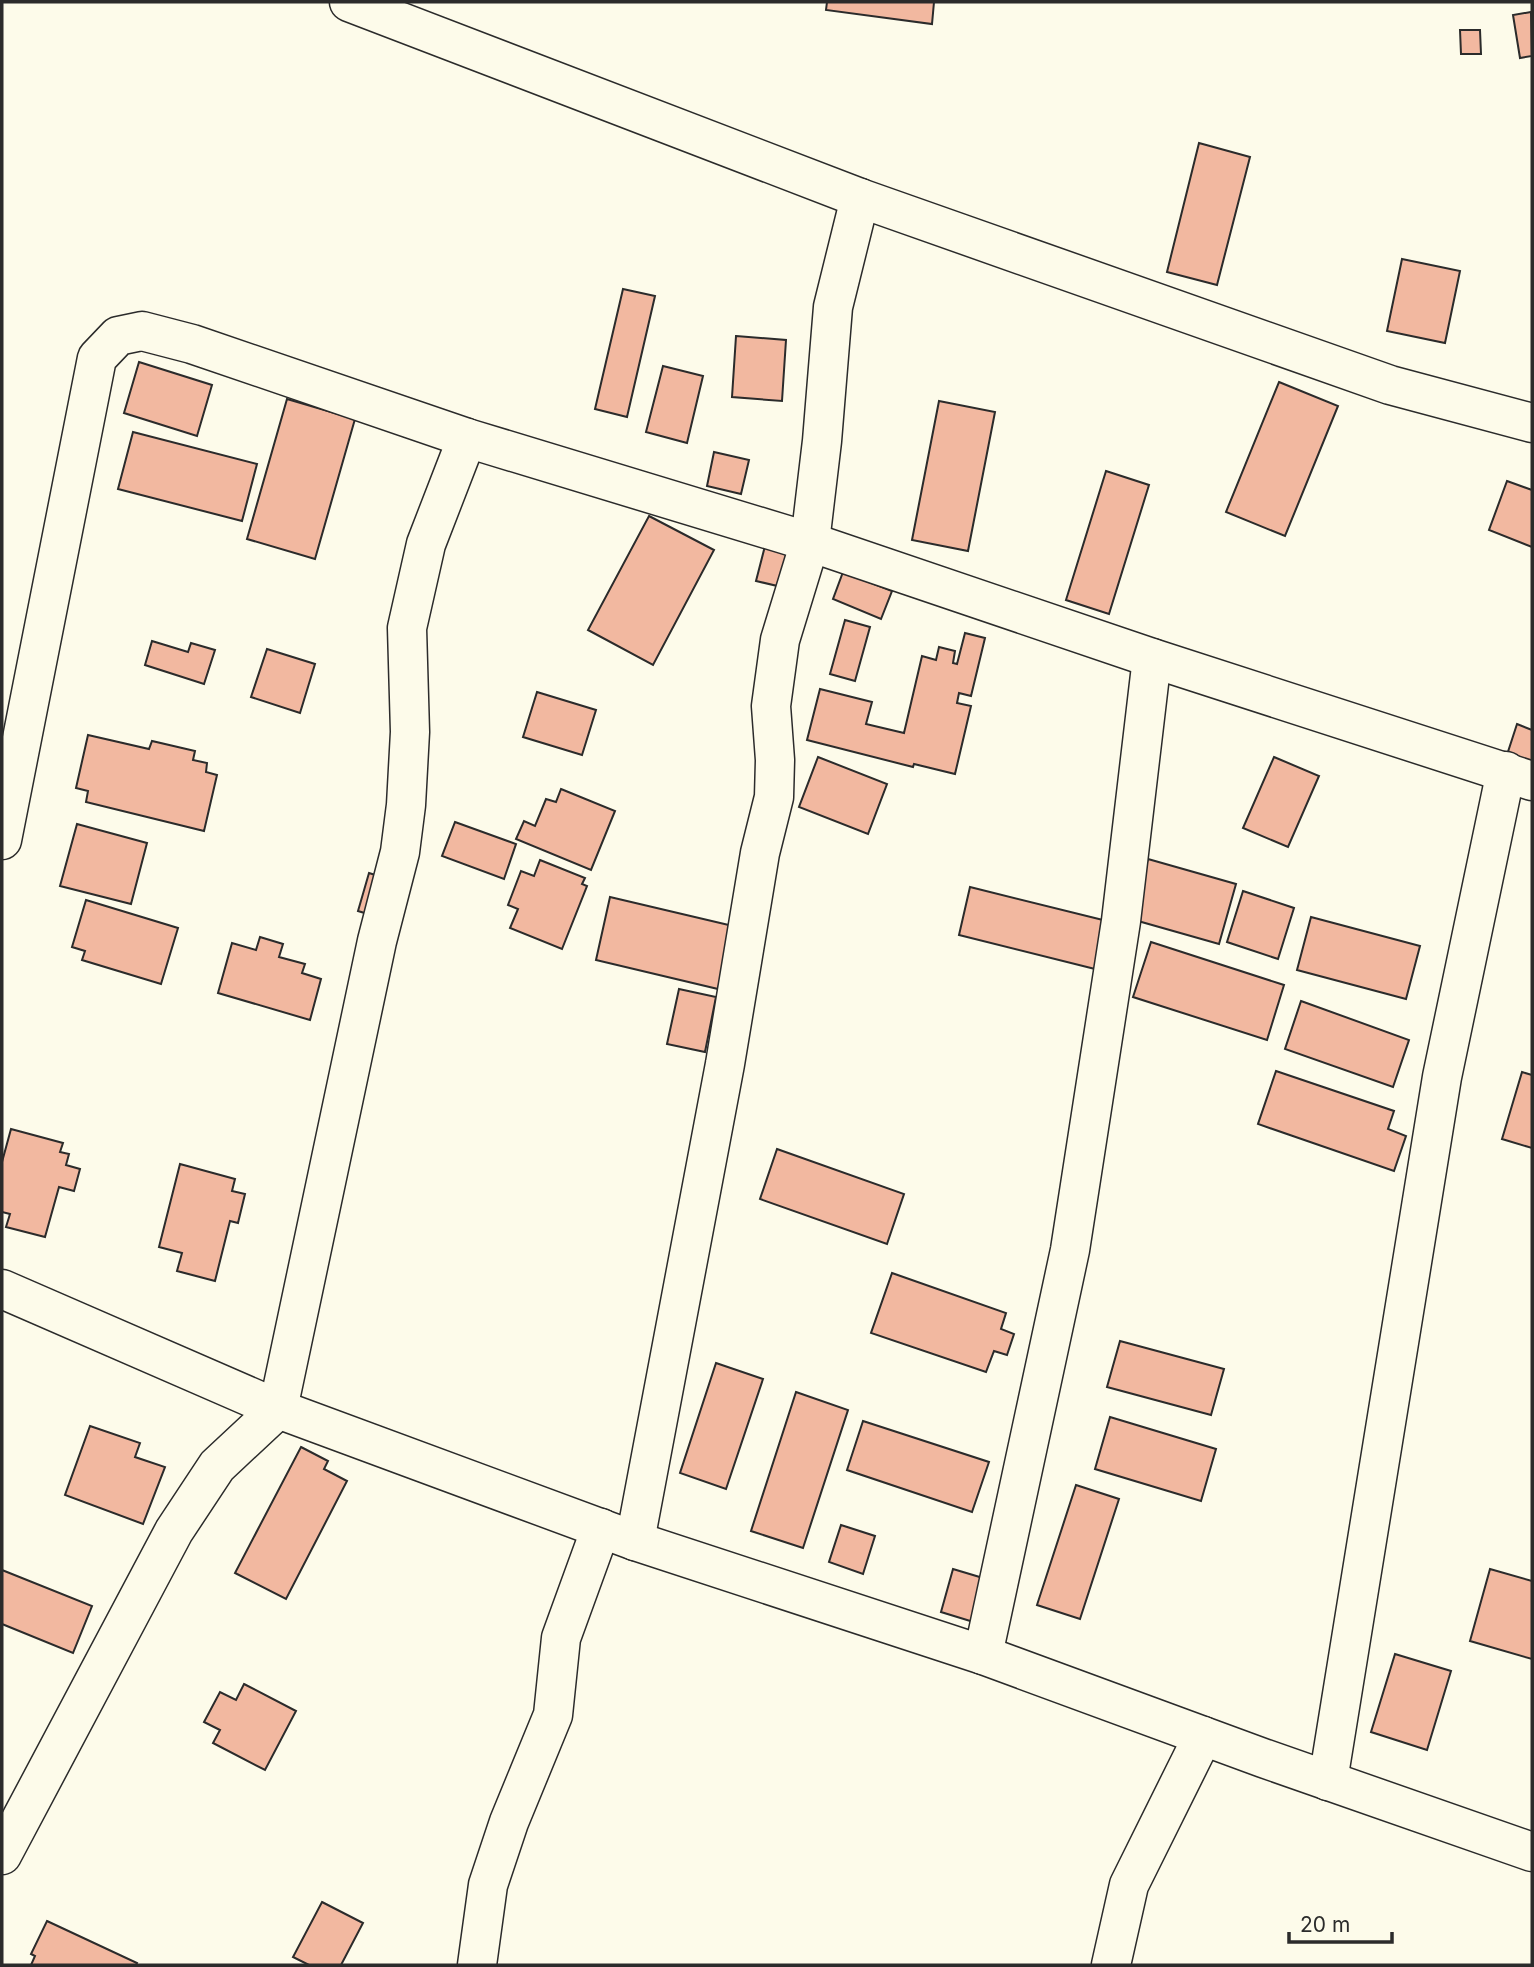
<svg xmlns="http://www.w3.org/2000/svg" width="1534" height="1967" font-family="Inter,sans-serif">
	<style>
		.building { fill: #f2b8a0; stroke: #2b2b2b; stroke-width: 2 }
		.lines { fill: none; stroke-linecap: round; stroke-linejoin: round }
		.minor-casing { stroke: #2b2b2b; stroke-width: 41 }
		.minor { stroke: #fdfbea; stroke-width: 38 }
	</style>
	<rect width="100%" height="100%" fill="#fdfbea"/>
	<g class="building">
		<path d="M827,2H934L932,24L826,10Z"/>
		<path d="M1531,12L1532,56L1520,58L1513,15Z"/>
		<path d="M1460,30H1480L1481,54H1461Z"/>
		<path d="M1199,143L1250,157L1217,285L1167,272Z"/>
		<path d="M1402,259L1460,271L1445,343L1387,331Z"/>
		<path d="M623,289L655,296L627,417L595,409Z"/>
		<path d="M736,336L786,340L782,401L732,397Z"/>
		<path d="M139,362L212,385L197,436L124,413Z"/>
		<path d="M663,366L703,376L687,443L646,432Z"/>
		<path d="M1279,382L1338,406L1285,536L1226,512Z"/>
		<path d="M287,399L355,419L315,559L247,539Z"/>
		<path d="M939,401L995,412L968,551L912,540Z"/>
		<path d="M133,432L257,464L242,521L118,489Z"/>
		<path d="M714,452L749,460L741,494L707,486Z"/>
		<path d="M1106,471L1149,485L1109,614L1066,600Z"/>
		<path d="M1507,481L1532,490V547L1489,530Z"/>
		<path d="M649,516L714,550L653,665L588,630Z"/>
		<path d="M765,546L795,553L786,588L756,581Z"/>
		<path d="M843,572L892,591L881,619L833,599Z"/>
		<path d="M845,620L870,627L855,681L830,674Z"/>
		<path d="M965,633L985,638L971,696L959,693L957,703L971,706L955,774L914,764L913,767L807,740L820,689L872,702L866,724L904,733L922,656L936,660L939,647L955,651L953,663L957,664Z"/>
		<path d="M152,641L188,652L191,643L215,650L204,684L145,665Z"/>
		<path d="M267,649L315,664L300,713L251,697Z"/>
		<path d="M537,692L596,710L582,755L523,737Z"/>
		<path d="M1517,724L1532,730V767L1506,758Z"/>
		<path d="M88,735L149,749L152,741L195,751L193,760L207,763L206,772L217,775L204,831L86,802L88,791L76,788Z"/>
		<path d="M818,757L887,784L868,834L799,807Z"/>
		<path d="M1274,757L1319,776L1288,847L1243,828Z"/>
		<path d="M561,789L615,811L591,870L516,839L524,821L535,826L546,799L556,802Z"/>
		<path d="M455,822L516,844L504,879L442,856Z"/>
		<path d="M77,824L147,843L131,904L60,886Z"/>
		<path d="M1148,859L1236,884L1219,944L1131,919Z"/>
		<path d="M540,860L585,878L582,884L587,886L562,949L510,928L518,909L508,905L521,871L534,876Z"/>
		<path d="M369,873L394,881L384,919L358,911Z"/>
		<path d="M970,887L1107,921L1095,969L959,935Z"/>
		<path d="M1243,891L1294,908L1278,959L1227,942Z"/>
		<path d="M610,897L733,926L718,989L596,960Z"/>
		<path d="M86,900L178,928L161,984L82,960L85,951L72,947Z"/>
		<path d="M1311,917L1420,946L1406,999L1297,970Z"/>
		<path d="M260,937L283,944L279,957L305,964L302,973L321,979L310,1020L218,993L232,943L256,950Z"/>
		<path d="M1151,942L1284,985L1267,1040L1133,997Z"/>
		<path d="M679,989L716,997L705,1052L667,1044Z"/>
		<path d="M1301,1001L1409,1040L1393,1087L1285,1049Z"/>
		<path d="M1276,1071L1394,1111L1388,1129L1406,1136L1394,1171L1258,1124Z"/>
		<path d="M1522,1072L1532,1075V1148L1502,1139Z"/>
		<path d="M11,1129L63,1143L60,1152L69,1154L66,1165L80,1169L74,1191L59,1187L45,1237L6,1227L10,1214L2,1212V1162Z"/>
		<path d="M777,1149L904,1194L887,1244L760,1199Z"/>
		<path d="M180,1164L235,1179L232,1191L245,1194L238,1223L230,1221L215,1281L177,1271L182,1253L159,1247Z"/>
		<path d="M892,1273L1006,1313L1001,1329L1014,1334L1007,1355L994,1351L986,1372L871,1333Z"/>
		<path d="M1120,1341L1224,1369L1211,1415L1107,1387Z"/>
		<path d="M716,1363L763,1379L726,1489L680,1473Z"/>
		<path d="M796,1392L848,1410L803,1548L751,1531Z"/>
		<path d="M1110,1417L1216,1449L1201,1501L1095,1469Z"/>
		<path d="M863,1421L989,1462L972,1512L847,1470Z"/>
		<path d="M90,1426L140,1443L135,1457L165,1467L143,1524L65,1495Z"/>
		<path d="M301,1447L328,1461L324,1469L347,1481L286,1599L235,1573Z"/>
		<path d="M1076,1485L1119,1499L1080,1619L1037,1605Z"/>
		<path d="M841,1525L875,1536L863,1574L829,1562Z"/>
		<path d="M953,1569L993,1581L980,1624L941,1612Z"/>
		<path d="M1490,1569L1532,1581V1659L1470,1641Z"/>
		<path d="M2,1570L92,1606L73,1653L2,1624Z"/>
		<path d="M1395,1654L1451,1671L1427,1750L1371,1732Z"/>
		<path d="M244,1684L296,1711L265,1770L213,1743L220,1730L204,1722L220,1692L236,1700Z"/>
		<path d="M322,1902L363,1923L341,1965H309L293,1957Z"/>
		<path d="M47,1921L137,1963L136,1965H31L35,1956L31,1954Z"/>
	</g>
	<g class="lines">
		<defs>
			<g id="minor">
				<path d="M349,2L860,198L1390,385L1532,423"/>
				<path d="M2,840L97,358L118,336L142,331L192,344L467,438L810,542L1152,658L1532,781"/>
				<path d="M2,1289L278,1409L635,1541L983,1655L1263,1758L1532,1852"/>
				<path d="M635,1541L725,1064L760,853L774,797L775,760L771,706L780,640L810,542L822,441L833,307L860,198"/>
				<path d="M983,1655L1070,1250L1121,921L1152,658"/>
				<path d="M1328,1781L1442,1077L1506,771"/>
				<path d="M2,1855L174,1531L217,1466L278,1409L377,941L400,852L406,805L410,732L407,628L426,544L467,438"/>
				<path d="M477,1965L488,1885L509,1822L553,1715L561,1638L601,1528"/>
				<path d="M1111,1965L1129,1885L1203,1736"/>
			</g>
		</defs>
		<use href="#minor" class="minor-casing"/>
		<use href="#minor" class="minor"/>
	</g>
	<rect width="1534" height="1967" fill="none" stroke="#2b2b2b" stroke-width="7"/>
	<path d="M1289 1932v10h103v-10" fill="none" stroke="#2b2b2b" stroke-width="3.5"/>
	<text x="1300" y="1932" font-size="21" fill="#2b2b2b" stroke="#fdfbea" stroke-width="5" paint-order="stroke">20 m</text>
</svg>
